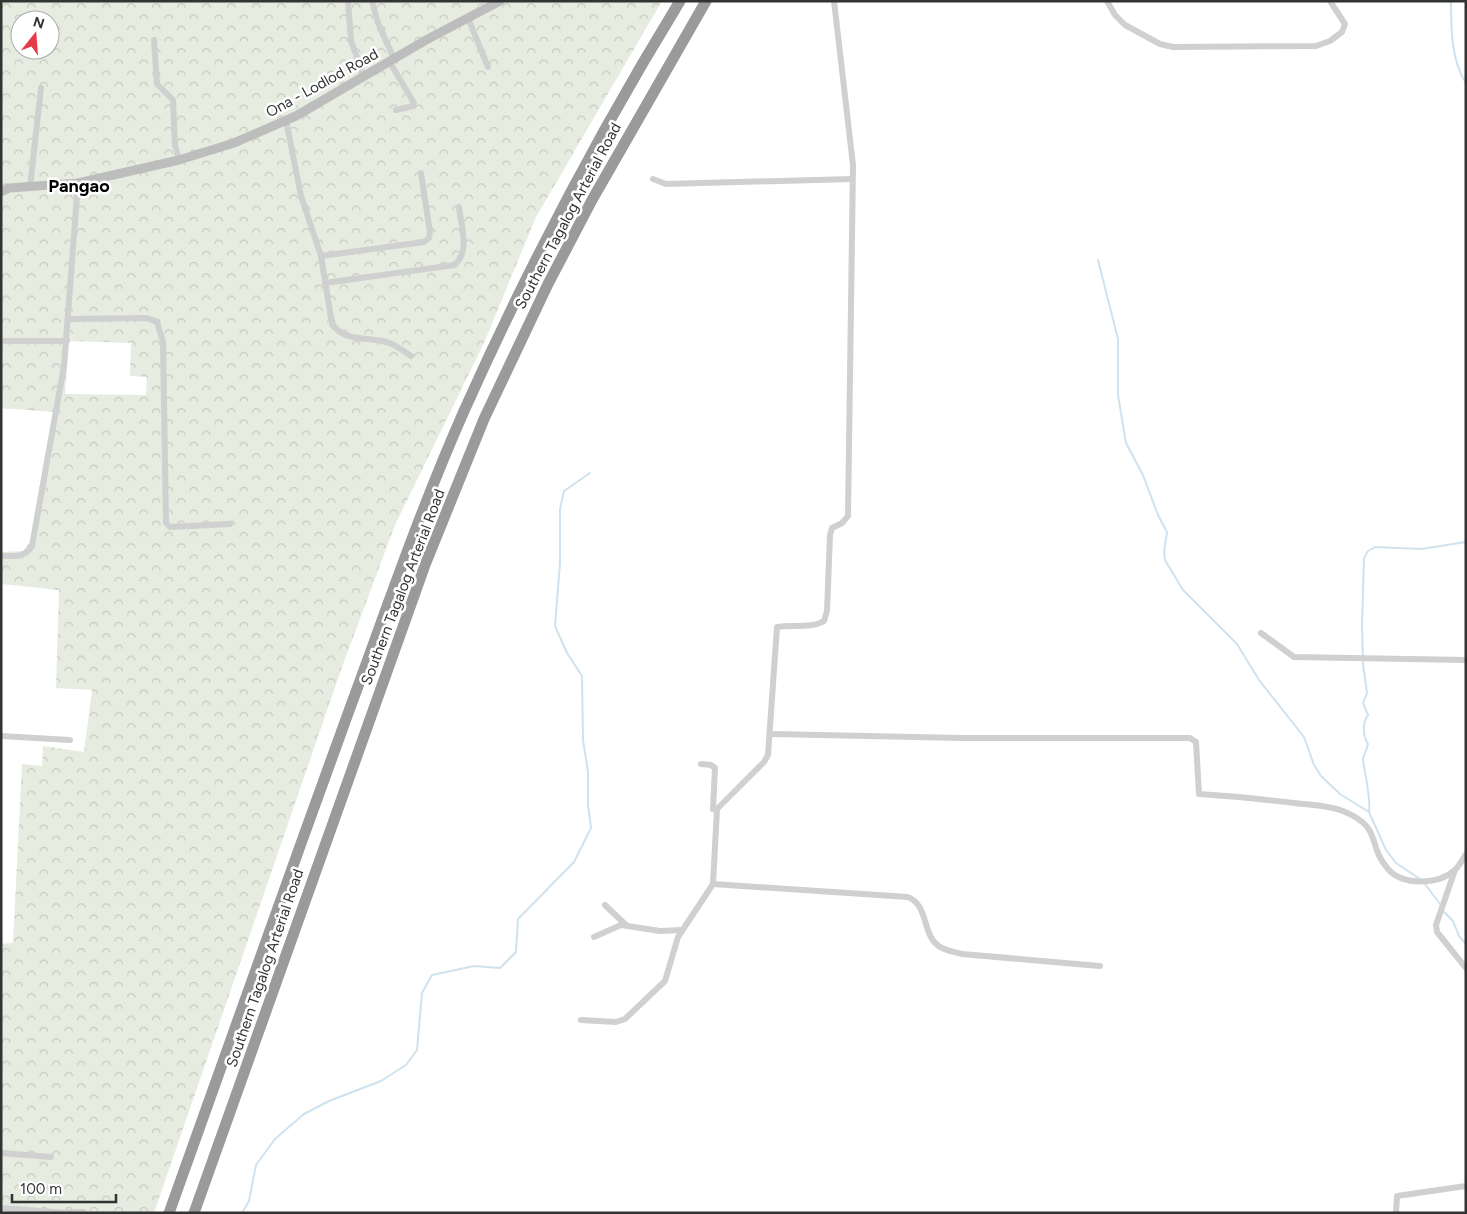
<svg xmlns="http://www.w3.org/2000/svg" width="1467" height="1214" font-family="Figtree,sans-serif">
	<style>
		.forest { fill: url(#forest-crowns); fill-rule: evenodd }
		.lines { fill: none; stroke-linecap: round; stroke-linejoin: round }
		.stream { stroke: #cfe2ee; stroke-width: 2 }
		.street { stroke: #d0d0d0; stroke-width: 6 }
		.secondary { stroke: #bdbdbd; stroke-width: 9 }
		.highway { stroke: #9a9a9a; stroke-width: 11 }
		.labels { text-anchor: middle; stroke-width: 5; stroke-linejoin: round; paint-order: stroke }
		.street-label { font-size: 15px; fill: #333; stroke: #fff }
		.quarter-label { font-size: 18px; font-weight: bold; fill: #000; stroke: #fff }
	</style>
	<defs>
		<pattern id="forest-crowns" width="20" height="18" patternUnits="userSpaceOnUse" patternTransform="scale(1.25)"><rect width="20" height="18" fill="#e6ecdf"/><path d="M2 6a3 3 0 1 1 6 0M12 15a3 3 0 1 1 6 0" fill="none" stroke="#c6cbc0"/></pattern>
	</defs>
	<rect width="100%" height="100%" fill="#fff"/>
	<path class="forest" d="M1,1H662L536,217L484,343L395,525L342,667L154,1213H1V944L13,943L22,764L42,766L43,746L84,752L92,690L56,688L59,590L1,584V552L23,551L30,542L53,412L1,408ZM20,20H50V50H20ZM69,341L131,343L130,376L147,377L146,395L65,394Z"/>
	<g class="lines">
		<g class="stream">
			<path d="M1451,1C1451,27 1451,61 1466,83"/>
			<path d="M1098,260L1118,339V395L1126,443L1143,475L1158,515L1167,532L1164,552L1165,560L1183,590L1237,644L1259,680L1304,737L1314,765L1321,776L1340,794L1369,812L1386,850L1396,863L1420,879"/>
			<path d="M1369,812C1371,798 1365,774 1363,760C1363,755 1367,750 1368,744C1363,736 1362,723 1368,715L1363,703L1367,693L1363,664L1362,626L1364,558L1368,551L1375,547L1421,549L1466,542"/>
			<path d="M1425,884L1440,904"/>
			<path d="M1443,911L1453,921L1459,936L1466,944"/>
			<path d="M242,1213L249,1201L256,1165L275,1139L304,1114L329,1101L381,1081L406,1065L417,1050L422,993L432,975L474,966L500,968L516,952L518,919L574,862L591,828L588,805V772L583,740L582,676L567,653L555,626L560,563V509L564,491L590,473"/>
		</g>
		<g class="street">
			<path d="M348,1L351,41L364,76"/>
			<path d="M372,1L378,23L394,59"/>
			<path d="M1107,1L1115,15L1125,25L1160,44L1173,47L1316,46L1330,41L1342,32L1345,24L1330,1"/>
			<path d="M468,18L488,67"/>
			<path d="M154,40L157,84L173,100L175,145L179,160"/>
			<path d="M389,61L414,103L413,106L396,110"/>
			<path d="M286,120L301,196L321,256L332,324C344,342 368,337 387,342C396,345 404,351 411,356"/>
			<path d="M653,179L666,184L852,179"/>
			<path d="M30,187L41,88"/>
			<path d="M321,256L424,242L429,238L430,232L421,173"/>
			<path d="M325,283L454,265C471,252 461,227 459,207"/>
			<path d="M69,319L147,318L157,322L163,342L166,523L170,527L230,524"/>
			<path d="M1,341H67"/>
			<path d="M1,556C14,556 25,558 32,546L64,366L78,183"/>
			<path d="M1261,633L1294,657L1466,660"/>
			<path d="M771,734L962,738H1190L1196,742L1199,794C1231,796 1262,799 1294,803C1310,805 1328,805 1343,811C1384,828 1366,844 1388,869C1403,886 1438,885 1455,870C1459,866 1463,859 1466,854"/>
			<path d="M1,736L70,740"/>
			<path d="M701,764L711,765L715,768L713,809H717"/>
			<path d="M1455,870L1436,925L1437,932L1466,968"/>
			<path d="M713,884L908,897C930,906 921,938 942,948C948,951 955,952 962,954L1100,966"/>
			<path d="M605,905L626,925"/>
			<path d="M594,937L621,925L660,931L682,930"/>
			<path d="M581,1020L616,1022L625,1019L665,981L678,937L713,884L717,809L764,762L768,755L777,627C791,624 811,629 824,621L827,611L830,535L832,528L842,523L848,516L853,165L834,1"/>
			<path d="M1,1153L51,1157"/>
			<path d="M1,1208L68,1213"/>
			<path d="M68,1212H84"/>
			<path d="M1396,1213L1397,1196L1466,1186"/>
		</g>
		<path class="secondary" d="M1,192L9,188L78,183L179,160L234,143L296,116L426,40L500,1"/>
		<g class="highway">
			<path d="M169,1213C229,1044 289,876 350,708C387,608 421,508 464,411C527,270 599,133 680,1"/>
			<path d="M194,1213L425,565L484,419L548,284L592,200L706,1"/>
		</g>
	</g>
	<g class="labels">
		<g class="street-label">
			<text transform="translate(322 83) rotate(-29)" y="5">Ona - Lodlod Road</text>
			<text transform="translate(568 216) rotate(-62)" y="5">Southern Tagalog Arterial Road</text>
			<text transform="translate(403 587) rotate(-69)" y="5">Southern Tagalog Arterial Road</text>
			<text transform="translate(265 968) rotate(-71)" y="5">Southern Tagalog Arterial Road</text>
		</g>
		<g class="quarter-label">
			<text x="79" y="192">Pangao</text>
		</g>
	</g>
	<rect width="1467" height="1214" fill="none" stroke="#333333" stroke-width="5"/>
	<g transform="translate(35 35) rotate(17)"><circle r="24" fill="#ffffff" stroke="#adadad"/>
	<path d="M0-4L9 19L0 12L-9 19Z" fill="#e63946"/>
	<text y="-8" font-size="14" font-weight="bold" text-anchor="middle" fill="#333333">N</text>
	</g>
	<path d="M12 1194v8h104v-8" fill="none" stroke="#333333" stroke-width="2.5"/>
	<text x="20" y="1194" font-size="15" fill="#333333" stroke="#ffffff" stroke-width="4" paint-order="stroke">100 m</text>
</svg>
